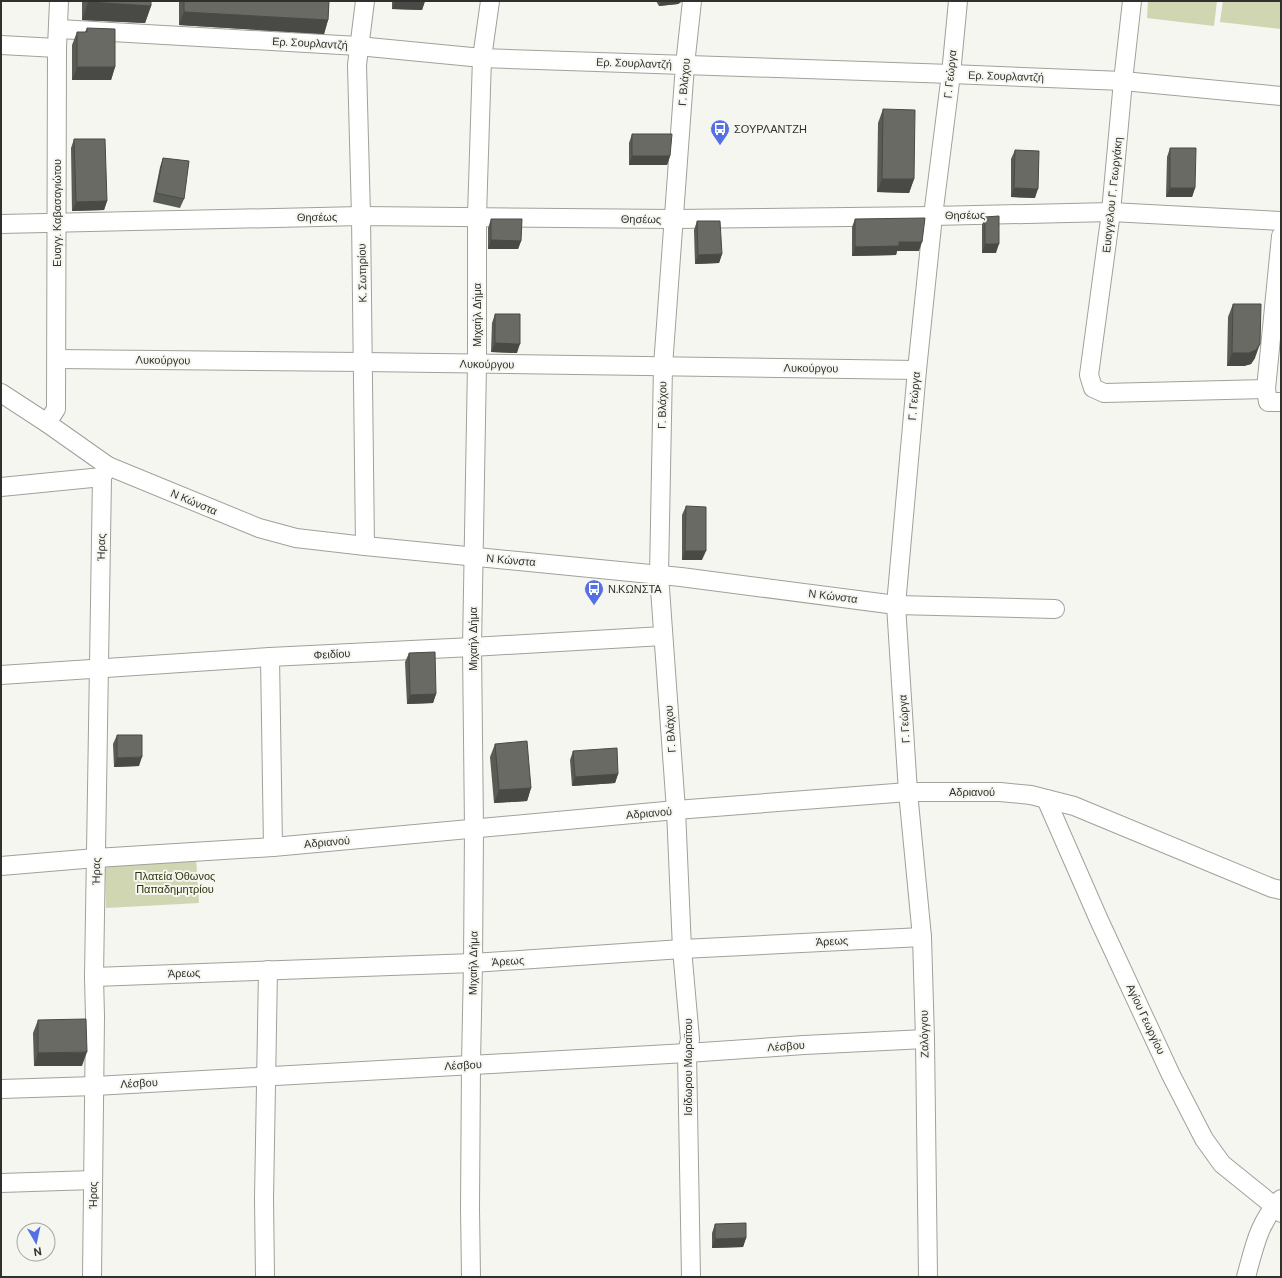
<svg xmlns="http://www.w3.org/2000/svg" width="1282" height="1278" font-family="'DM Sans',sans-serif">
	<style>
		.green { fill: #d0d5b2 }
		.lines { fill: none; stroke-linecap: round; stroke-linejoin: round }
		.minor-casing { stroke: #a0a19a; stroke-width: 20 }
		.minor { stroke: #fff; stroke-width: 18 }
		.wall { fill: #595b55 }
		.shaded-wall { fill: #494a45 }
		.building { fill: #686a63; stroke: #494a45 }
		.labels { text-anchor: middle; stroke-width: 4; stroke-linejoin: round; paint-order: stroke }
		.street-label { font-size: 11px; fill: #30312e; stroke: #f5f6ef }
		.poi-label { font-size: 11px; fill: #30312e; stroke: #f5f6ef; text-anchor: start }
		.park-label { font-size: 11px; fill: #30340c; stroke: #f5f6ef }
	</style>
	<rect width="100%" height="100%" fill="#f5f6ef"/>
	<g class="green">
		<path d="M1148,1H1217L1214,26L1147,18Z"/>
		<path d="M1223,1H1281V29L1220,22Z"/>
		<path d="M196,858L199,903L106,908L105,866Z"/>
	</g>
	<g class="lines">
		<defs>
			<g id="minor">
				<path d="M365,1L357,65L361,216L365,546"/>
				<path d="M1132,1L1123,81L1111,212L1089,375L1093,388L1104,393L1266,389"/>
				<path d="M59,29L358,46L482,58L951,74L1123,81L1281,96"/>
				<path d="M1,45L57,48"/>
				<path d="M1,224L361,216L673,219L933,216L1111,212L1281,221"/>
				<path d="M1281,236L1266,389L1268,402H1281"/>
				<path d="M57,359L363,362L917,370"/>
				<path d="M1,393L47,423L108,466L259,528L296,538L365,546L681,577L896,605L1055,609"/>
				<path d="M47,423L56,409L57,48L59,1"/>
				<path d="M1,487L102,477"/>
				<path d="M270,657L273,847"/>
				<path d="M1,675L270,657L472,647L663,636"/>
				<path d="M1046,799L1099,920L1171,1075L1204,1139L1222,1164L1274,1206L1281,1213"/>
				<path d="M1,866L96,858L273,847L676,810L908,792H1000L1031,795L1074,806L1272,888L1281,890"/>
				<path d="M94,977L473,963L682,949L922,937"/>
				<path d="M1,1089L95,1086L687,1053L804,1045L925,1039"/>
				<path d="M1,1183L93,1180"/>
				<path d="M92,1277L95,1017L94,977L102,477L108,466"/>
				<path d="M265,1277L264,1199L268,970"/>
				<path d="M471,1277L470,1208L471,1064L473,963L474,829L472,647L477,364V216L482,58L490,1"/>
				<path d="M691,1277L687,1053L690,1039L682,949L676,810L659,575L663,366L685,65L692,1"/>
				<path d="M928,1277L925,1039L922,937L908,792L896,605L917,370L933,216L951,74L958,1"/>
				<path d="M1246,1277C1254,1248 1259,1221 1281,1199"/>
			</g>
		</defs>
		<use href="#minor" class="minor-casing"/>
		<use href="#minor" class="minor"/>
	</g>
	<g class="wall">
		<path d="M82,1H151V6L145,23L82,20Z"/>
		<path d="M179,1H329L328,20L324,34L179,25Z"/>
		<path d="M392,1H425L422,10L392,9Z"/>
		<path d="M656,1H682L681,2L678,4L659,6Z"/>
		<path d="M87,28L115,67L111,80H72V45L77,32H85Z"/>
		<path d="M883,109L914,179L909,193L877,192L878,123Z"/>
		<path d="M632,134L670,156L667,165H629V143Z"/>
		<path d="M74,139L107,201L104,210L72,211L71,148Z"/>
		<path d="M1170,148L1195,188L1192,197H1166L1167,157Z"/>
		<path d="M1015,150L1035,198L1011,197V159Z"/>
		<path d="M163,158L184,199L180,208L153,202L160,167Z"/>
		<path d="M985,217L996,253H982V225Z"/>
		<path d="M491,219L521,241L518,249H488V228Z"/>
		<path d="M855,219L919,251H897L896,255L852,256V227Z"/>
		<path d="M697,221L722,254L719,263L695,264L694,230Z"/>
		<path d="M1233,304L1255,358L1251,364L1244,366H1227L1228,317Z"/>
		<path d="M495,314L517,353L491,352L492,323Z"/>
		<path d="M686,506L702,560H682V515Z"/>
		<path d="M409,653L436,694L433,703L407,704L405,662Z"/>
		<path d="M117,735L139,766L114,767L113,744Z"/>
		<path d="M495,744L531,788L527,801L494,803L490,757Z"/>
		<path d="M573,751L618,774L615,783L572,786L570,760Z"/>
		<path d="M38,1020L82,1066H34L33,1033Z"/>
		<path d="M715,1224L746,1238L743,1247L712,1248V1233Z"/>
	</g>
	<g class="shaded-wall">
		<path d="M395,1H425L422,10L392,9Z"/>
		<path d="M661,1H682L681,2L678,4L659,6Z"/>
		<path d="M88,2L151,6L145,23L82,20Z"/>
		<path d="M184,12L328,20L324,34L179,25Z"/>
		<path d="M77,67H115L111,80H72Z"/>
		<path d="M632,156H670L667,165H629Z"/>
		<path d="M882,179H914L909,193L877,192Z"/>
		<path d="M1014,188L1038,189L1035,198L1011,197Z"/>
		<path d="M1170,188H1195L1192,197H1166Z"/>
		<path d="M107,201L104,210L72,211L76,202Z"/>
		<path d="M491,240L521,241L518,249H488Z"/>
		<path d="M899,242H922L919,251H897L896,255L852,256L855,247Z"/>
		<path d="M985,244H999L996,253H982Z"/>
		<path d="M722,254L719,263L695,264L698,255Z"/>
		<path d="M495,343L520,344L517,353L491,352Z"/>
		<path d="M1260,344L1255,358L1251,364L1244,366H1227L1232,353Z"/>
		<path d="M685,551H706L702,560H682Z"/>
		<path d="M436,694L433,703L407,704L410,695Z"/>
		<path d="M142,757L139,766L114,767L117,758Z"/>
		<path d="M618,774L615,783L572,786L575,777Z"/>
		<path d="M531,788L527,801L494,803L499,790Z"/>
		<path d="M87,1052L82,1066H34L38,1053Z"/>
		<path d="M746,1238L743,1247L712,1248L715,1239Z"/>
	</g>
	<g class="building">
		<path d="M88,1H151V6L88,2Z"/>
		<path d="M184,1H329L328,20L184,12Z"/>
		<path d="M87,28L115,29V67H77V32H87Z"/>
		<path d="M883,109L915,110L914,179H882Z"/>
		<path d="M632,134H672L670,156H632Z"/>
		<path d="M74,139H105L107,201L76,202Z"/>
		<path d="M1170,148H1196L1195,188H1170Z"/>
		<path d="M1015,150L1039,151L1038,189L1014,188Z"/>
		<path d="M163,158L189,161L184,199L156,193Z"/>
		<path d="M999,216V244H985V217Z"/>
		<path d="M925,218L922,242H899V246L855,247V219Z"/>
		<path d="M491,219H522L521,241L491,240Z"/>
		<path d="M697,221H720L722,254L698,255Z"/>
		<path d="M1233,304H1261L1260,344L1256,350L1249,353H1232Z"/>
		<path d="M495,314H520V344L495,343Z"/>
		<path d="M686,506L706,507V551H685Z"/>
		<path d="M435,652L436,694L410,695L409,653Z"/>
		<path d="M117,735H142V757L117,758Z"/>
		<path d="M527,741L531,788L499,790L495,744Z"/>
		<path d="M617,748L618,774L575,777L573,751Z"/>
		<path d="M86,1019L87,1052L38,1053V1020Z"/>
		<path d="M746,1223V1238L715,1239V1224Z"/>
	</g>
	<defs>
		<symbol id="bus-pin" viewBox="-11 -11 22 30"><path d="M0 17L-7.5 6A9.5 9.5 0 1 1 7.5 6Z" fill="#556fe5" stroke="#f5f6ef"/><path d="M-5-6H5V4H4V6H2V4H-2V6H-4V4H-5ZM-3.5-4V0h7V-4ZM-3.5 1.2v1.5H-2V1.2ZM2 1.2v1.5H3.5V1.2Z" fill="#fff"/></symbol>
	</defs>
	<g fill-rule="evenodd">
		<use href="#bus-pin" x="709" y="118" width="22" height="30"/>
		<use href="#bus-pin" x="583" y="578" width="22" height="30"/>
	</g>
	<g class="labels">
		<g class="street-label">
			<text transform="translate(310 43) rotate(3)" y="4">Ερ. Σουρλαντζή</text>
			<text transform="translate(634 63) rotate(2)" y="4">Ερ. Σουρλαντζή</text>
			<text transform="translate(950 74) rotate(-84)" y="4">Γ. Γεώργα</text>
			<text transform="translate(1006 76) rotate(2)" y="4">Ερ. Σουρλαντζή</text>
			<text transform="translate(684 82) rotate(-85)" y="4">Γ. Βλάχου</text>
			<text transform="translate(1112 195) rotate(-84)" y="4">Ευαγγελου Γ. Γεωργάκη</text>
			<text transform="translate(57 213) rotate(-90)" y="4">Ευαγγ. Καβασαγιώτου</text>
			<text transform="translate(965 215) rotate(-1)" y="4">Θησέως</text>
			<text transform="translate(317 217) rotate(-1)" y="4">Θησέως</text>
			<text transform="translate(641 219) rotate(1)" y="4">Θησέως</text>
			<text transform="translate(362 273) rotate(-91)" y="4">Κ. Σωτηρίου</text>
			<text transform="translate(477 315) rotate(-90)" y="4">Μιχαήλ Δήμα</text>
			<text transform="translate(163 360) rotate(1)" y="4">Λυκούργου</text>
			<text transform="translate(487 364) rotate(1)" y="4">Λυκούργου</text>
			<text transform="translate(811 368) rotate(1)" y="4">Λυκούργου</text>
			<text transform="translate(914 396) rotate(-85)" y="4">Γ. Γεώργα</text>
			<text transform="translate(662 405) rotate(-89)" y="4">Γ. Βλάχου</text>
			<text transform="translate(194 502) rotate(23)" y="4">Ν Κώνστα</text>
			<text transform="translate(101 547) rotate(-89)" y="4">Ήρας</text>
			<text transform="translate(511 560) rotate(5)" y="4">Ν Κώνστα</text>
			<text transform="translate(833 596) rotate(7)" y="4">Ν Κώνστα</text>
			<text transform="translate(473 639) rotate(-90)" y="4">Μιχαήλ Δήμα</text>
			<text transform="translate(332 654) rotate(-3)" y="4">Φειδίου</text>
			<text transform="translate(904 719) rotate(-94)" y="4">Γ. Γεώργα</text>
			<text transform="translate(670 729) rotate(-94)" y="4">Γ. Βλάχου</text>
			<text x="972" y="796">Αδριανού</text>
			<text transform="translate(649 813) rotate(-5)" y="4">Αδριανού</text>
			<text transform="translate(327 842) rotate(-5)" y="4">Αδριανού</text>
			<text transform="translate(96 871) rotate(-89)" y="4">Ήρας</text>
			<text transform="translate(832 941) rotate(-3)" y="4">Άρεως</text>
			<text transform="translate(508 961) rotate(-4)" y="4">Άρεως</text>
			<text transform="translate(473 963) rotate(-89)" y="4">Μιχαήλ Δήμα</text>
			<text transform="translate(184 973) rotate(-2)" y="4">Άρεως</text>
			<text transform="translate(1146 1019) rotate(65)" y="4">Αγίου Γεωργίου</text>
			<text transform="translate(924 1034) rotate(-91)" y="4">Ζαλόγγου</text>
			<text transform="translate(786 1046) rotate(-4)" y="4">Λέσβου</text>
			<text transform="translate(463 1065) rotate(-3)" y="4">Λέσβου</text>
			<text transform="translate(688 1067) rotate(-90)" y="4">Ισίδωρου Μωραϊτου</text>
			<text transform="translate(139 1083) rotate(-3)" y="4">Λέσβου</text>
			<text transform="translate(93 1195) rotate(-90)" y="4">Ήρας</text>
		</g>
		<g class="poi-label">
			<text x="734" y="133">ΣΟΥΡΛΑΝΤΖΗ</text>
			<text x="608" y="593">Ν.ΚΩΝΣΤΑ</text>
		</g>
		<g class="park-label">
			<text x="175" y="880">Πλατεία Όθωνος<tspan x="175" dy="13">Παπαδημητρίου</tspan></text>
		</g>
	</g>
	<rect width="1282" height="1278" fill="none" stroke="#30312e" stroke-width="4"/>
	<g transform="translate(36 1242) rotate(171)"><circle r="19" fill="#f5f6ef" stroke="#a6a7a2"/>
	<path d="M0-3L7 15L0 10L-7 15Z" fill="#556fe5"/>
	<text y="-6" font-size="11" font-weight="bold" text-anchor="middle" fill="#30312e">N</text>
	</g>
</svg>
